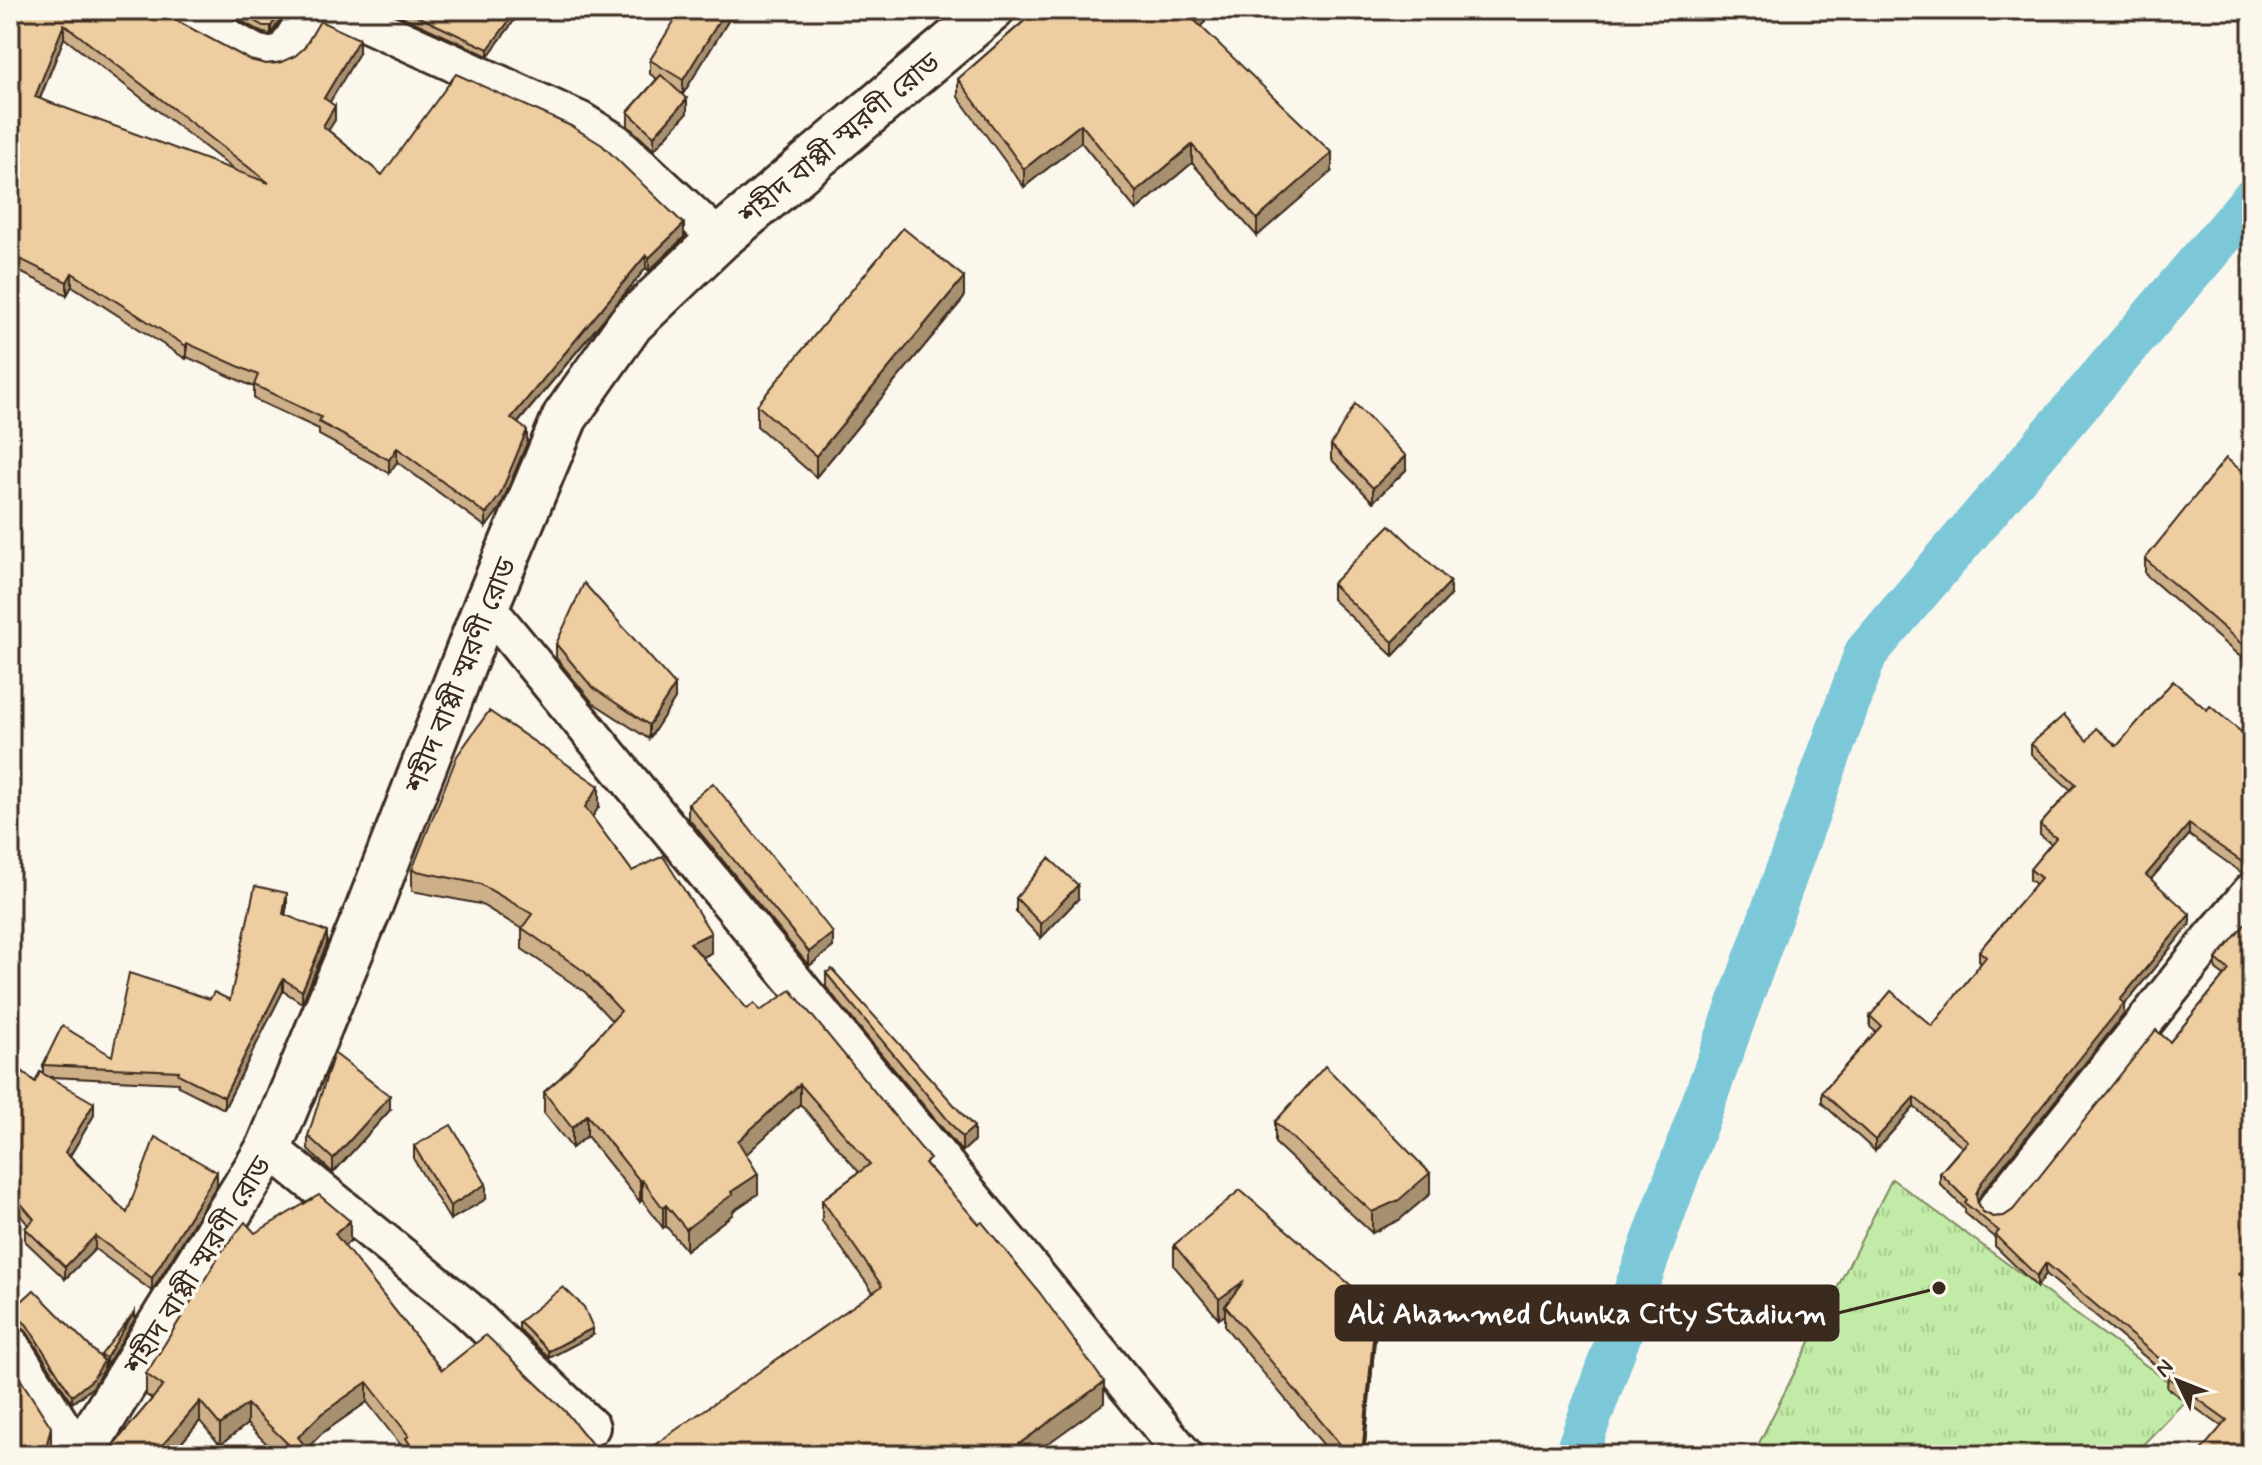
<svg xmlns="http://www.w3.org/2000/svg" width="2262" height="1465" font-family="Mynerve,'Noto Sans Bengali',sans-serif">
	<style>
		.park { fill: url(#park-tufts); stroke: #7e8a62; stroke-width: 2 }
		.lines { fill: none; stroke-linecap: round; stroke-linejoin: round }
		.canal { stroke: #7bc8d9; stroke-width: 44 }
		.minor-casing { stroke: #3b2a1e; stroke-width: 42 }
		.tertiary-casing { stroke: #3b2a1e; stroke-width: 50 }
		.minor { stroke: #fbf7ec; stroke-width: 36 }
		.tertiary { stroke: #fbf7ec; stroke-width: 44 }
		.wall { fill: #cdb08a; stroke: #3b2a1e; stroke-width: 2; fill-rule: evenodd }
		.shaded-wall { fill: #a79070; stroke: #3b2a1e; stroke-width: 2 }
		.building { fill: #eecda0; stroke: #3b2a1e; stroke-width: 2; fill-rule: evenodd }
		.labels { text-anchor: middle; stroke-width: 7; stroke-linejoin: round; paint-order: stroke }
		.street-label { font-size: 28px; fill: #3b2a1e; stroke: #fbf7ec }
		.leader { fill: none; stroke: #3b2a1e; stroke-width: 3 }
		.callout-dot { fill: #3b2a1e; stroke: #fbf7ec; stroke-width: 3 }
		.callout { fill: #3b2a1e; stroke: #3b2a1e; stroke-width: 3 }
		.callout-label { font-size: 30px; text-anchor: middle; font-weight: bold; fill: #fff }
	</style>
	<defs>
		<pattern id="park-tufts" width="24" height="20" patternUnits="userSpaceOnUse" patternTransform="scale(2)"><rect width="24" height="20" fill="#c2eba7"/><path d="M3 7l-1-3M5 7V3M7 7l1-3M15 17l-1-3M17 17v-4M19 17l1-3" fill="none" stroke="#a8ca8f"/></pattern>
	</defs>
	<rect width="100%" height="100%" fill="#fbf7ec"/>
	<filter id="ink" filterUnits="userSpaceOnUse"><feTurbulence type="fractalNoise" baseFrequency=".0125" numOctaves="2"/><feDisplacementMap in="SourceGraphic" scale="16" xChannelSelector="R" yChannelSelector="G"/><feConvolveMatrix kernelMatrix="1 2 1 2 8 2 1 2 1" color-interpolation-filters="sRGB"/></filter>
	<g filter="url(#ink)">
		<path class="park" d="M1892,1179L2189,1397L2133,1455H1753Z"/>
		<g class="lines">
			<path class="canal" d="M1576,1455L1866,653L2252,200"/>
			<defs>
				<g id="minor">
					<path d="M180,10L255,53L271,57L286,50L311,10"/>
					<path d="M337,10L581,121L615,142L719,239"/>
					<path d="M486,606L1184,1455"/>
					<path d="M269,1148L467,1309L591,1427"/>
					<path d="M1997,1207L2210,940L2252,891"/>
					<path d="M10,1344L80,1455"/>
				</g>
				<path id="tertiary" d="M80,1455L269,1148L368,910L486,606L565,417L631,323L719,239L991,10"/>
			</defs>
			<use href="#minor" class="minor-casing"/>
			<use href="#tertiary" class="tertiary-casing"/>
			<use href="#minor" class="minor"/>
			<use href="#tertiary" class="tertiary"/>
		</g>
		<g class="wall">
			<path d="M10,10L266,64L359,53L329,102L335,120L328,130L382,175L684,237L649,271L646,268L518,423L527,443L500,508L486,527L397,462L389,473L319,435V429L254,399V387L187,357L186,359L72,286L67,295L14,269ZM64,38L236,171L40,99Z"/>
			<path d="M222,10H282V17L271,34L263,33Z"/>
			<path d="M388,10H519V14L488,56Z"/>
			<path d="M730,10V18L683,94L679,92L687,113L654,150L628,126V112L657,79L650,74V60Z"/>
			<path d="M1034,10H1205V22L1200,26L1332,171L1257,236L1192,163L1136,210L1081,142L1024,187L958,97V79L1034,12Z"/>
			<path d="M964,298L816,477L757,426V405Z"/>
			<path d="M1331,445L1406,470L1373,502L1331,459Z"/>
			<path d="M2252,473V667L2145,574V559L2249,477Z"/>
			<path d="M1332,584L1450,596L1393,656L1332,599Z"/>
			<path d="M556,644L675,699L649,739L592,702L556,658Z"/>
			<path d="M2207,710L2252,741L2242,873L2189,835L2151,879L2190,924L2124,1005V1014L1981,1194L1977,1202L1978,1205L1983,1212L1993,1217L2004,1216L2013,1210L2170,1042L2224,976L2216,970V959L2252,919V1269L2244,1279L2252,1455L2221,1426L2167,1388L2168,1376L2046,1274L2037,1287L1995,1246V1238L1965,1213V1209L1940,1184V1173L1962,1147L1914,1107L1875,1151L1822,1103V1092L1876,1032L1870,1027V1016L1932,1026L1981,963L1979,961V951L2036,884L2030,880V869L2051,844L2040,835V825L2071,790L2031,754V744L2087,741L2117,746Z"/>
			<path d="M688,804L833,947L809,966L688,818Z"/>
			<path d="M599,807L592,817L632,871L711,953L702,958L747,1009L760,1011L930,1168L1104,1403L873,1292L822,1221V1200L859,1172L800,1104L746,1154L758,1194L733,1211V1214L686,1250L666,1226L663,1228L642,1200L640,1202L587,1136L572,1148L544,1113V1092L561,1077L612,1021L585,992L522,949V929L480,904L412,891V870Z"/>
			<path d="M1016,898L1078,899L1041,938L1016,912Z"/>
			<path d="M287,905L285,915L327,944L302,1003L283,991L224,1109L178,1086V1083L50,1077L94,1115L70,1156L127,1213L217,1185L152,1291L95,1249L65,1279L25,1241V1228L28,1225L13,1206V1198L10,1195V1061L35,1082L43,1074V1065L112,1056L210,999L230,1000Z"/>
			<path d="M826,973L974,1141L962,1152L826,987Z"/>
			<path d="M390,1110L333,1173L308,1150V1136Z"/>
			<path d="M1275,1122L1430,1194L1399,1220L1372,1233L1275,1143Z"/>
			<path d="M414,1146L486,1199L450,1220L414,1160Z"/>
			<path d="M255,1233L350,1241L344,1246L442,1370L601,1455H406V1452L367,1402L321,1434L307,1448L312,1455H278L247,1424L220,1445L200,1421L171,1455H105L152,1399L146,1395V1374Z"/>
			<path d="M1174,1245L1376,1328L1364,1455H1332L1225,1327V1315L1219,1319L1174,1266Z"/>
			<path d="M10,1312L101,1359V1355L135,1319L106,1366L104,1364V1368L93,1387L72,1403L27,1332L19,1325H10Z"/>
			<path d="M519,1322L593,1335L549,1358L519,1329Z"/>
		</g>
		<g class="shaded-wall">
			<path d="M282,10V17L271,34V26Z"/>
			<path d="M517,10H519V14L488,56V49Z"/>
			<path d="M726,10H730V18L683,94V80Z"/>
			<path d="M1198,10H1205V22L1191,35V17Z"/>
			<path d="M64,24V38L35,110V97Z"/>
			<path d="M359,39V53L324,112V98Z"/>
			<path d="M687,99V113L654,150V136Z"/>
			<path d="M335,106V120L323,139V126Z"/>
			<path d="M1081,124V142L1024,187V169Z"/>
			<path d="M1192,145V163L1136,210V192Z"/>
			<path d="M1332,153V171L1257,236V219Z"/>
			<path d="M684,224V237L649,271V258Z"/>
			<path d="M646,255V268L511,431V418Z"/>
			<path d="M14,256V269L10,279V266Z"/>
			<path d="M72,273V286L67,295V282Z"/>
			<path d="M964,277V298L816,477V456Z"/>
			<path d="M187,343V357L186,359V346Z"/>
			<path d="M527,430V443L500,508L486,527V514Z"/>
			<path d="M397,448V462L389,473V460Z"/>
			<path d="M1406,456V470L1373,502V488Z"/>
			<path d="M1450,582V596L1393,656V642Z"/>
			<path d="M675,685V699L649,739V725Z"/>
			<path d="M599,786V807L585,827V807Z"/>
			<path d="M2189,824V835L2146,885V875Z"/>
			<path d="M2252,849V860L2242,873V862Z"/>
			<path d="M1078,885V899L1041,938V924Z"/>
			<path d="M287,893V905L283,926V914Z"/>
			<path d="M2190,914V924L2124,1005V1014L1981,1194L1976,1205V1194L1981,1183L2120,1000Z"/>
			<path d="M327,932V944L302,1003V991Z"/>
			<path d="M711,933V953L690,964V943Z"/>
			<path d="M833,933V947L809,966V952Z"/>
			<path d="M283,979V991L224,1109V1097Z"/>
			<path d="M800,1084V1104L738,1162V1141Z"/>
			<path d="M390,1096V1110L333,1173V1159Z"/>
			<path d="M1914,1097V1107L1875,1151V1140Z"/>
			<path d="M94,1103V1115L65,1164V1152Z"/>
			<path d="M587,1115V1136L572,1148V1128Z"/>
			<path d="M974,1127V1141L962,1152V1137Z"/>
			<path d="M217,1172V1185L152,1291V1278Z"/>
			<path d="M1430,1173V1194L1399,1220L1372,1233V1212Z"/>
			<path d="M758,1174V1194L733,1211V1214L686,1250V1229L731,1192Z"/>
			<path d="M642,1180V1200L640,1202V1181Z"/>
			<path d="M486,1184V1199L450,1220V1206Z"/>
			<path d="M666,1205V1226L663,1228V1208Z"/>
			<path d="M350,1221V1241L335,1254V1234Z"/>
			<path d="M95,1236V1249L65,1279V1267Z"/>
			<path d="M2252,1259V1269L2239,1285V1274Z"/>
			<path d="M2046,1263V1274L2037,1287V1276Z"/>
			<path d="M1244,1281L1225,1306V1315L1219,1319V1299Z"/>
			<path d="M1376,1307V1328L1364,1455H1362Z"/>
			<path d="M135,1311V1319L106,1366V1358Z"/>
			<path d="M593,1328V1335L549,1358V1351Z"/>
			<path d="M104,1361V1368L93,1387L72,1403V1396Z"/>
			<path d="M367,1382V1402L321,1434L301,1455L298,1437L321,1414Z"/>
			<path d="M1104,1382V1403L1032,1455H1004Z"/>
			<path d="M200,1401V1421L171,1455H154Z"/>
			<path d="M247,1404V1424L220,1445V1425Z"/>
			<path d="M51,1427V1448L49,1455H44Z"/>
		</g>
		<g class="building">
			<path d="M10,10H157L250,60L266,64L279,63L295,56L304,48L320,21L359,39L324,98L335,106L323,126L382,175L456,74L571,126L602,145L684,224L649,258L646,255L511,418L527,430L500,495L486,514L397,448L389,460L319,422L321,417L254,385L258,375L187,343L186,346L72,273L67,282L14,256L10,266ZM64,24L269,183L35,97Z"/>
			<path d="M235,10H282L271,26H263Z"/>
			<path d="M404,10H517L488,49Z"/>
			<path d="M681,10H726L683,80L650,60Z"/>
			<path d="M1037,10H1198L1191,17L1332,153L1257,219L1192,145L1136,192L1081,124L1024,169L958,79Z"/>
			<path d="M661,75L687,99L654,136L628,112Z"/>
			<path d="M903,228L964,277L816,456L757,405Z"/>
			<path d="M1355,404L1406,456L1373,488L1331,445Z"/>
			<path d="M2226,458L2249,477L2252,473V653L2145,559Z"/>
			<path d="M1390,525L1450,582L1393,642L1332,584Z"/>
			<path d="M584,583L675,685L649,725L592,687L556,644Z"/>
			<path d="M2173,681L2207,710L2210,706L2252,741V849L2242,862L2189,824L2146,875L2190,914L2120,1000L2124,1003L1981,1183L1976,1194L1978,1205L1983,1212L1993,1217L2004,1216L2013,1210L2156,1030L2170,1042L2229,970L2216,959L2251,917L2252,919V1259L2239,1274L2252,1286V1455H2197L2227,1420L2167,1377L2174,1371L2046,1263L2037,1276L1995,1235L1999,1231L1965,1203L1967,1200L1940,1173L1968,1141L1914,1097L1875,1140L1822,1092L1881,1026L1870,1016L1891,991L1932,1026L1986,957L1979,951L2041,878L2030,869L2056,838L2040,825L2076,784L2031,744L2064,715L2087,741L2096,728L2117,746Z"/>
			<path d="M489,711L599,786L585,807L632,871L663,856L711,933L690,943L747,1009L754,1003L760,1011L791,990L930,1159L925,1163L979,1224L982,1222L1040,1293L1104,1382L1004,1455H640L882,1286L822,1200L870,1164L800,1084L738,1141L758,1174L731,1192L733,1194L686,1229L666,1205L663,1208L642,1180L640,1181L587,1115L572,1128L544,1092L561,1077L621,1011L585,972L522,928L532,914L480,884L412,870L457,756Z"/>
			<path d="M713,783L833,933L809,952L688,804Z"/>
			<path d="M1049,858L1078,885L1041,924L1016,898Z"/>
			<path d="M255,886L287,893L283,914L327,932L302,991L283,979L224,1097L178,1074L179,1071L43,1065L62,1026L112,1056L129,973L210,999L214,992L230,1000Z"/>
			<path d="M832,969L974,1127L962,1137L826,973Z"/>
			<path d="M334,1053L390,1096L333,1159L308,1136Z"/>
			<path d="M10,1061L35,1082L40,1072L94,1103L65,1152L127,1213L155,1137L217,1172L152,1278L95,1236L65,1267L25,1228L34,1219L13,1194L17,1189L10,1182Z"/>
			<path d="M1325,1066L1430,1173L1399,1200L1372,1212L1275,1122Z"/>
			<path d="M451,1125L486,1184L450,1206L414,1146Z"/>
			<path d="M1240,1190L1376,1307L1362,1455H1349L1225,1306L1244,1281L1219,1299L1174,1245Z"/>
			<path d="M319,1195L350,1221L335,1234L442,1370L486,1335L565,1411L601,1455H417L406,1438L409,1436L367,1382L321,1414L298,1437L312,1455H282L288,1444L247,1404L220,1425L200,1401L154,1455H105L163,1386L146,1374L223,1250L245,1222L255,1233Z"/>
			<path d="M563,1287L584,1307L593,1328L549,1351L519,1322Z"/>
			<path d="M34,1290L104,1361L93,1379L72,1396L27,1325L19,1318L10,1317V1312Z"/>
			<path d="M135,1311L106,1358L101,1355Z"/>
			<path d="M10,1363L51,1427L44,1455H10Z"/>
		</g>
	</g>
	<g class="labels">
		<g class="street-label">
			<text transform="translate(839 138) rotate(-40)" y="10">শহীদ বাপ্পী স্মরণী রোড</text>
			<text transform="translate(460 675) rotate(-68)" y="10">শহীদ বাপ্পী স্মরণী রোড</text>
			<text transform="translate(197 1265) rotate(-58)" y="10">শহীদ বাপ্পী স্মরণী রোড</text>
		</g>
	</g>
	<path class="leader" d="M1939 1288L1838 1313"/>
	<circle class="callout-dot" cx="1939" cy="1288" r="8"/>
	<rect class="callout" x="1336" y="1286" width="502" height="54" rx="8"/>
	<g class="callout-label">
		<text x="1587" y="1323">Ali Ahammed Chunka City Stadium</text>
	</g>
	<rect width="2262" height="1465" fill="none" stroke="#fbf7ec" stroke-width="40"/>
	<rect x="20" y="20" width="2222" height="1425" fill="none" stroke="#3b2a1e" stroke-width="3" filter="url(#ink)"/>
	<g transform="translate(2178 1381) rotate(313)" stroke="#fbf7ec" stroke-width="6" paint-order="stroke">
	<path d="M0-6L14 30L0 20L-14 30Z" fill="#3b2a1e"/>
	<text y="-12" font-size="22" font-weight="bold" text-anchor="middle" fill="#3b2a1e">N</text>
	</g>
</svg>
